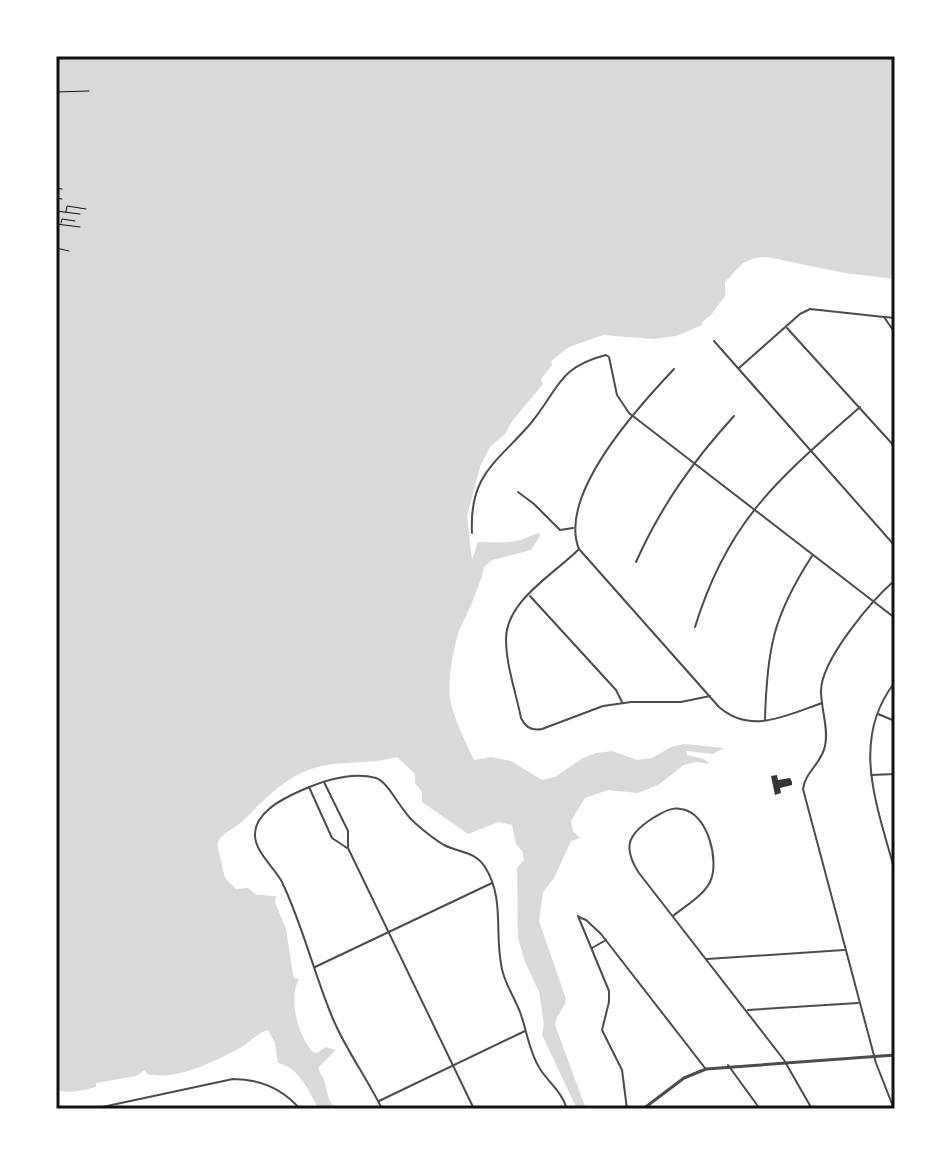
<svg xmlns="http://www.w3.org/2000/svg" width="951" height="1165" font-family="'DM Sans',sans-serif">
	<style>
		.water { fill: #d9d9d9 }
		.building { fill: #353535 }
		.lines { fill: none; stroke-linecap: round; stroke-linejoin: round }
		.path { stroke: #111; stroke-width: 1 }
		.minor { stroke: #4c4c4c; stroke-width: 2 }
		.tertiary { stroke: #4c4c4c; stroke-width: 3 }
		.neatline { fill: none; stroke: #111; stroke-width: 3 }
	</style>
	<rect width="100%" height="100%" fill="#fff"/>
	<path class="water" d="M56,56H895V279L845,273L767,257L755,258L743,263L725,282V296L711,315L702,322V325L676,336L654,339L603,335L569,347L551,361L552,365L541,379L543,384L513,420L505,434L490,447L480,467L467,516L472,560L478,542C492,542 506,544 520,540C528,538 532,534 540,533V536L531,550L492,560L484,567C483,577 468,614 462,624C454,640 446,686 451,703C455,721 466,743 474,760L491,757L511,761L542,780L555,777L583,758L596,753L612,751L637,760L652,758L671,747L684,744L724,748L713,754L686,751L687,755L704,759L710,764L697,762L684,765L658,785L638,793L608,790L585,798L571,821L573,831L580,838L571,841L554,878L543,892L539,921L566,999C564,1011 556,1014 555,1025L586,1109H577L542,1035L544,1024L539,992L525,962L518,938L517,868L524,860L522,851L516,844L512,825L499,822L468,834L422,802V792L415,783V774L397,757C373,764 346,761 322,766C289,773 267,797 245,819C235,829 223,831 217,844L225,878L236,889L248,888L257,895L276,896L275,902L286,929L293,974L294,978L299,979C288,998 298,1036 313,1052L317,1053L326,1047L336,1050L318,1068C319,1072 322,1075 324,1080C328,1091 326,1100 337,1109H319C308,1091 300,1068 278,1063L275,1043L268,1030C257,1033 251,1041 242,1047C215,1061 178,1081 147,1074L145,1070L136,1076L96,1083V1087C85,1090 66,1095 56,1089Z"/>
	<path class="building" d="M777,775L778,780L790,778L792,782V785L780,788L781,793L775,795L771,776Z"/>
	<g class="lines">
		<g class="path">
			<path d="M56,92L89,91"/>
			<path d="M56,188L62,189"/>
			<path d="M56,198L62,199"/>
			<path d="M56,211L80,214"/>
			<path d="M66,212L67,206L86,209"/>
			<path d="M61,223L62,219L75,221"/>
			<path d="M56,224L80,227"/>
			<path d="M56,248L69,251"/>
		</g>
		<g class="minor">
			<path d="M885,317L895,318"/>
			<path d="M787,328L895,447"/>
			<path d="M714,341L895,546"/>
			<path d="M739,368L800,314L810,309L884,317L895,333"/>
			<path d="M674,369C639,406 557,495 579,549L719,707C751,735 787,715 822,703"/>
			<path d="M518,492L534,504L560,530L573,528"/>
			<path d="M472,533C469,473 498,462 531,423C559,389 558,367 606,355L609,357L617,395L629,413L895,618"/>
			<path d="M578,550C554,574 506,601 506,639C506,665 516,693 521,718C525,727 532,731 542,729L603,706L631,702H681L710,696"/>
			<path d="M636,562C661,506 693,461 734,416"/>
			<path d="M530,596L616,690L622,702"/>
			<path d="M695,627C728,519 779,479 860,407"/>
			<path d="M895,682C849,741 878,807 895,872"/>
			<path d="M878,714L895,721"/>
			<path d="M765,719C767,649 773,616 812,556"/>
			<path d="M871,775L895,774"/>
			<path d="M324,782L348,831V848L474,1109"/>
			<path d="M309,787L332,838L347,848"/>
			<path d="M578,916L609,991V1002L602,1030L622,1070L627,1109"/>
			<path d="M673,916C685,906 703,896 710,882C720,862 708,812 681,809C670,807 662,813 653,818C628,834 622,847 639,873L784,1060L812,1109"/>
			<path d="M579,917L586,920L601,934L705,1068"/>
			<path d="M592,948L606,940"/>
			<path d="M707,959L844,950"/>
			<path d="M315,967L492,883"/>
			<path d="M748,1010L858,1003"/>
			<path d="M728,1065L760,1109"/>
			<path d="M379,1101L525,1031"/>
			<path d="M93,1109L233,1079C260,1079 282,1088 300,1109"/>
			<path d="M382,1109C367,1078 346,1050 333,1019C314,974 303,926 282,882C274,867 256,853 255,836C254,813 282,799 300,791C322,781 351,771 376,778C389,782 401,812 415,823C424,831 434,839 444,845C459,853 475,851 485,867C506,900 493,938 503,973C507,987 515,999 520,1012C527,1031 529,1052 540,1069C549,1083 562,1092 567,1109"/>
			<path d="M894,1109L876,1063L803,789C805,772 822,763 825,746C829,729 821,709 821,691C821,660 872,600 895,580"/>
		</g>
		<path class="tertiary" d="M643,1109L684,1078L706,1069L895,1055"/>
	</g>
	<rect width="951" height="1165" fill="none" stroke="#ffffff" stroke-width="116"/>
	<rect x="58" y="58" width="835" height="1049" class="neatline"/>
</svg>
